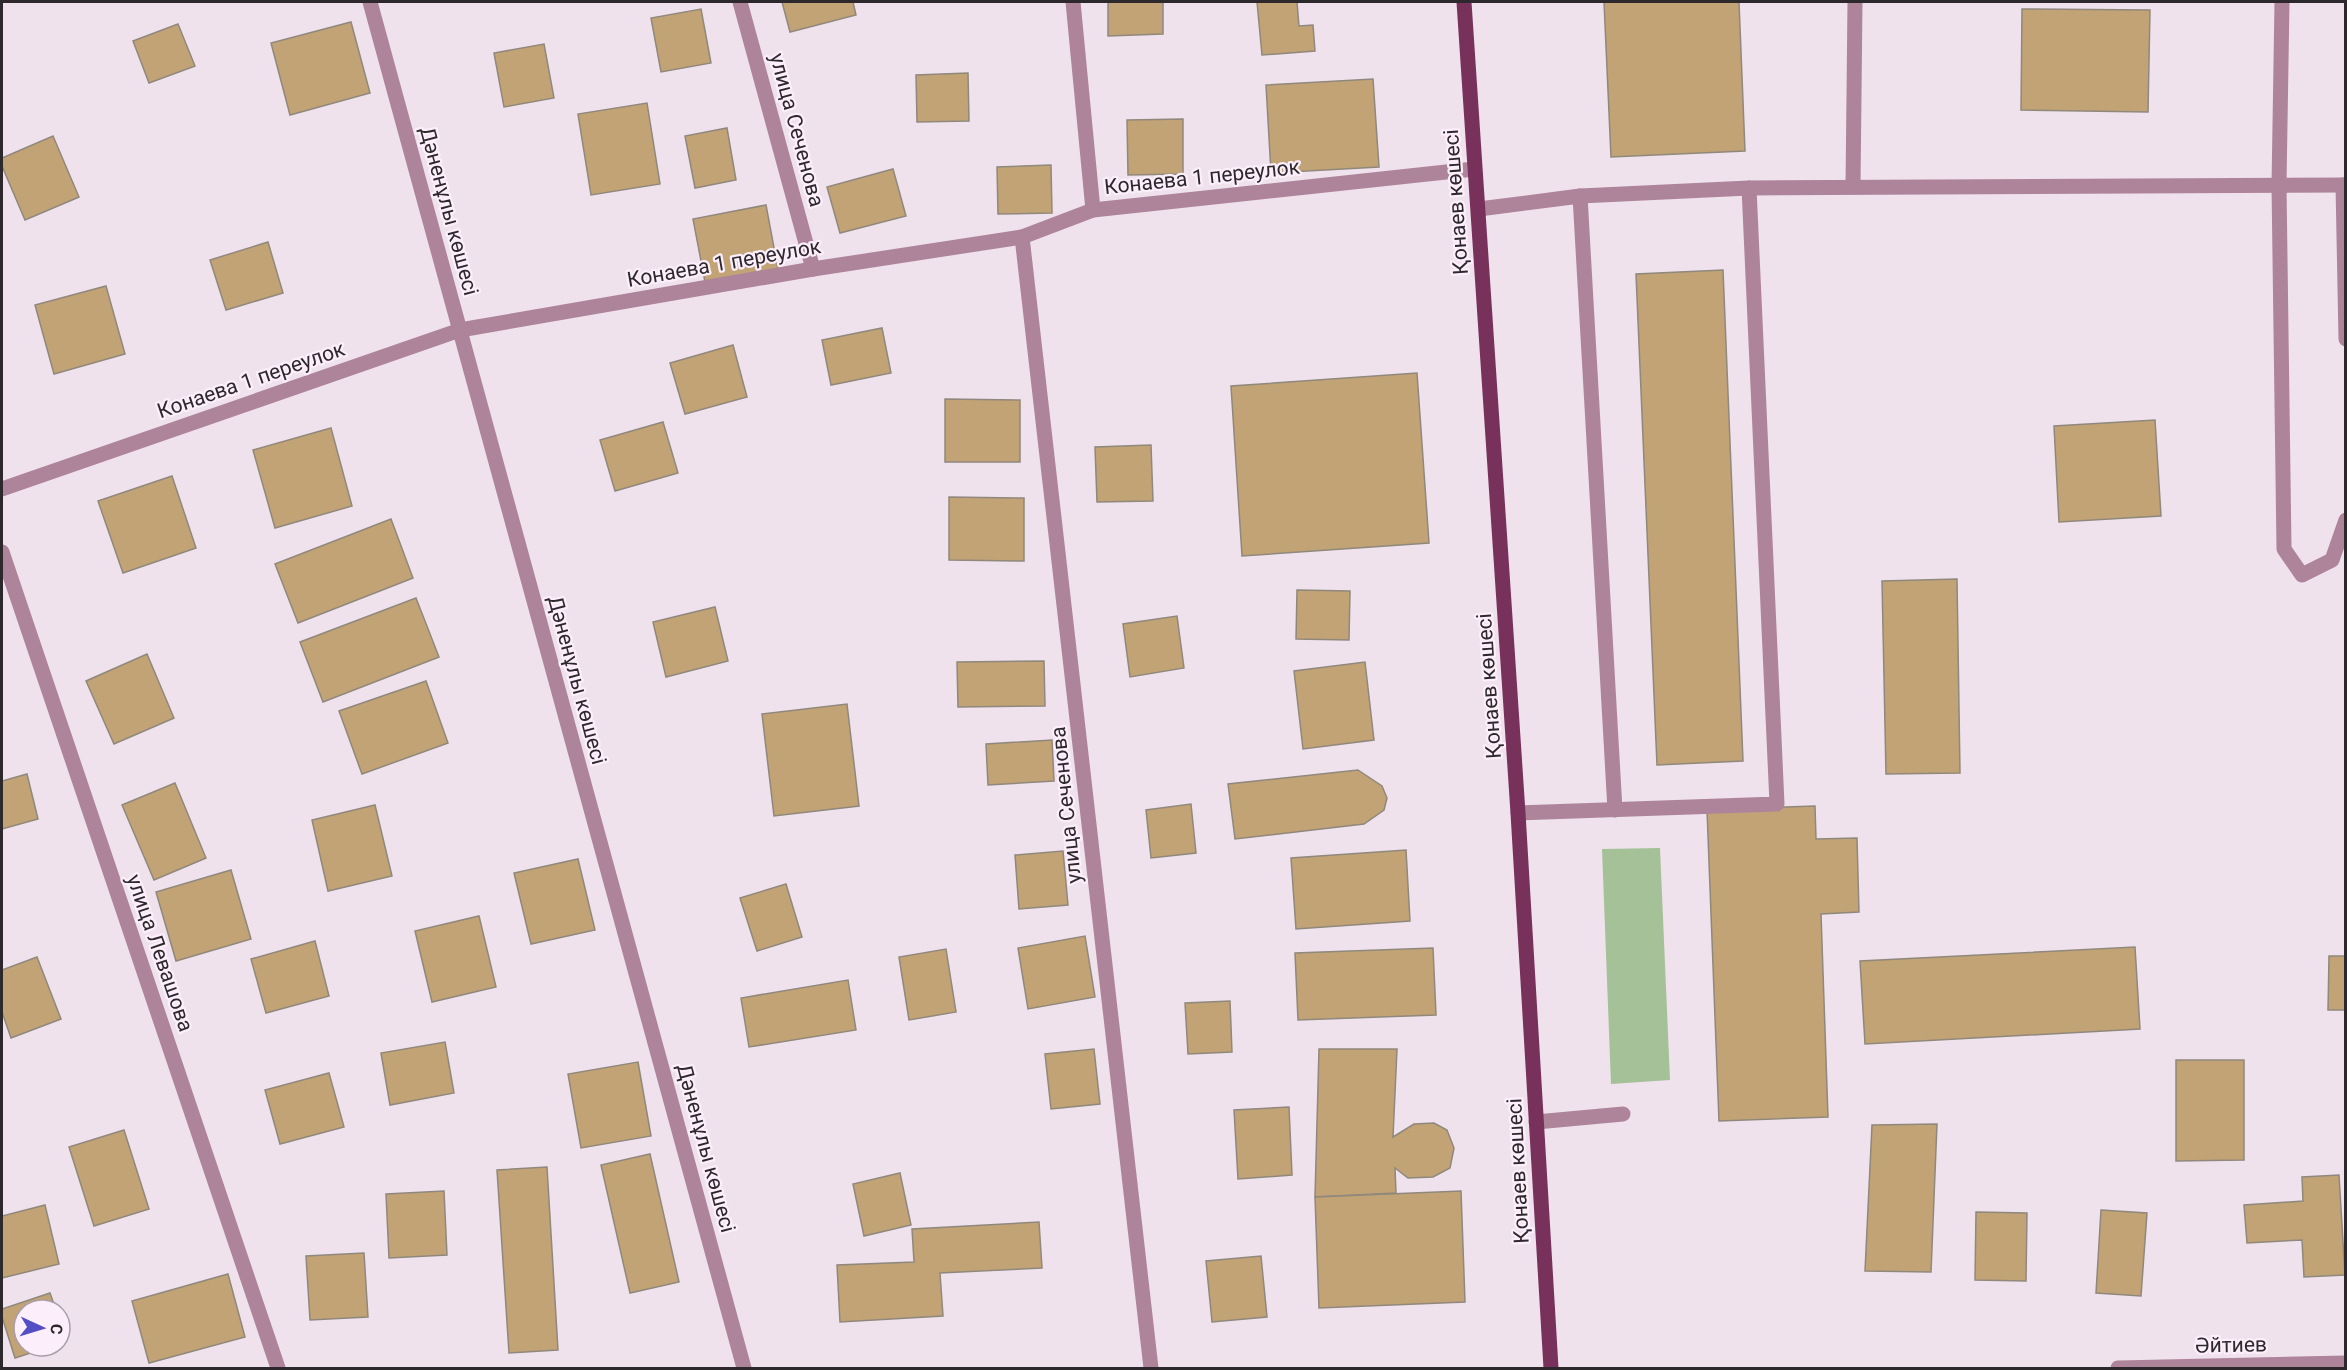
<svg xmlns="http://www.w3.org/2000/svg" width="2347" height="1370" font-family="Roboto,sans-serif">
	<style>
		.green { fill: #a4c197 }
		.building { fill: #c2a375; stroke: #90887c; stroke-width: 1.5 }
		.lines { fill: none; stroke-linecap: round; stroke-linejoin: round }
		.minor { stroke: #ae849a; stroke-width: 15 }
		.major { stroke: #78315b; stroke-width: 15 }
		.labels { text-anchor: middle; stroke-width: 4.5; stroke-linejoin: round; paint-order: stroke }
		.street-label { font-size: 21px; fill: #2d282c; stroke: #fceffb }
	</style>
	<rect width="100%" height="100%" fill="#efe2ed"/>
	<path class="green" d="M1660,848L1670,1080L1611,1084L1602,849Z"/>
	<g class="building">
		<path d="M782,2H853L856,15L790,32Z"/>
		<path d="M1108,2H1163V34L1108,36Z"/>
		<path d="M1257,2H1297L1299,26L1313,25L1315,51L1262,55Z"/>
		<path d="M1604,2H1739L1745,151L1611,157Z"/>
		<path d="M701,9L711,63L661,72L651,18Z"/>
		<path d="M2022,9L2150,10L2148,112L2021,110Z"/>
		<path d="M351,22L370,93L290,115L271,43Z"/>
		<path d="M178,24L195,66L149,83L133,41Z"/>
		<path d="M544,44L554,98L504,107L494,53Z"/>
		<path d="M968,73L969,121L917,122L916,75Z"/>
		<path d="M1373,79L1379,167L1271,173L1266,85Z"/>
		<path d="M647,103L660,184L591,195L578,114Z"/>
		<path d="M1183,119V174L1128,175L1127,120Z"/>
		<path d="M727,128L736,180L695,188L685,136Z"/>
		<path d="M53,136L79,197L25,220L2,166V158Z"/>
		<path d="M1051,165L1052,213L998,214L997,167Z"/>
		<path d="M893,169L906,216L840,233L827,187Z"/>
		<path d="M766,205L778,269L705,282L693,219Z"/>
		<path d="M268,242L283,293L226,310L210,260Z"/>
		<path d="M1723,270L1743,761L1657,765L1636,274Z"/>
		<path d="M106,286L125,354L54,374L35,305Z"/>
		<path d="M882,328L891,373L831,385L822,340Z"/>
		<path d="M733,345L747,397L685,414L670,363Z"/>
		<path d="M1417,373L1429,543L1242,556L1231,386Z"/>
		<path d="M945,399L1020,400V462H945Z"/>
		<path d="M2155,420L2161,516L2059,522L2054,426Z"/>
		<path d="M663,422L678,473L615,491L600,440Z"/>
		<path d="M331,428L352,506L275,528L253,450Z"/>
		<path d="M1151,445L1153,501L1097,502L1095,447Z"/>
		<path d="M172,476L196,548L123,573L98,501Z"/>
		<path d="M949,497L1024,498V561L949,560Z"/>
		<path d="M391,519L413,578L298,623L275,564Z"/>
		<path d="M1957,579L1960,773L1886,774L1882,581Z"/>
		<path d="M1297,590L1350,591L1349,640L1296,639Z"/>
		<path d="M416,598L439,657L323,702L300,642Z"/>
		<path d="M715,607L728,661L666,677L653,622Z"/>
		<path d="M1177,616L1184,668L1130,677L1123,624Z"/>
		<path d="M147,654L174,718L114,744L86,681Z"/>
		<path d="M1044,661L1045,706L958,707L957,662Z"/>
		<path d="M1365,662L1374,740L1303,749L1294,671Z"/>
		<path d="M426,681L448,743L362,774L339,711Z"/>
		<path d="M847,704L859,806L774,816L762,714Z"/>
		<path d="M1052,740L1054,781L988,785L986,744Z"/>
		<path d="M1358,770L1382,786L1387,798L1384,810L1364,824L1235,839L1228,784Z"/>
		<path d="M27,774L38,819L2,829V781Z"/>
		<path d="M175,783L206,858L154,880L122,805Z"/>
		<path d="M1191,804L1196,853L1151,858L1146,810Z"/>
		<path d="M375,805L392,876L328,891L312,820Z"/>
		<path d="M1815,806L1816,839L1857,838L1859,912L1821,914L1828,1117L1719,1121L1707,810Z"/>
		<path d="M1406,850L1410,921L1296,929L1291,858Z"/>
		<path d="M1063,851L1068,905L1019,909L1015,855Z"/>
		<path d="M578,859L595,930L531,944L514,873Z"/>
		<path d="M231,870L251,939L176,961L156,892Z"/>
		<path d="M786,884L802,937L757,951L740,898Z"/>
		<path d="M479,916L496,987L432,1002L415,931Z"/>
		<path d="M1085,936L1095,997L1028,1009L1018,948Z"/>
		<path d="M315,941L329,996L266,1013L251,959Z"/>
		<path d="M2135,947L2140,1029L1865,1044L1860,961Z"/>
		<path d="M1433,948L1436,1015L1298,1020L1295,953Z"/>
		<path d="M946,949L956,1012L909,1020L899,957Z"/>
		<path d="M2329,956H2346V1010H2328Z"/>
		<path d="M37,957L61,1019L11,1038L2,1012V970Z"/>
		<path d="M848,980L856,1030L749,1047L741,998Z"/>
		<path d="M1230,1001L1232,1052L1188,1054L1185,1003Z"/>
		<path d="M445,1042L454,1093L390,1105L381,1053Z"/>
		<path d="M1094,1049L1100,1104L1051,1109L1045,1054Z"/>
		<path d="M1319,1049H1397L1393,1137L1414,1124L1434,1123L1447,1130L1454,1148L1450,1168L1433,1177L1408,1178L1395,1168L1396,1193L1315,1197Z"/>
		<path d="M2176,1060H2244V1160L2176,1161Z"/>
		<path d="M638,1062L651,1136L581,1148L568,1074Z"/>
		<path d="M329,1073L344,1127L280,1144L265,1090Z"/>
		<path d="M1289,1107L1292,1175L1238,1179L1234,1110Z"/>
		<path d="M1937,1124L1931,1272L1865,1271L1872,1125Z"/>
		<path d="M124,1130L149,1209L94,1226L69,1147Z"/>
		<path d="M650,1154L679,1282L630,1293L601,1165Z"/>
		<path d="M547,1167L558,1350L509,1353L497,1170Z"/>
		<path d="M900,1173L911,1225L864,1236L853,1184Z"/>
		<path d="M2339,1175L2345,1275L2304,1277L2302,1240L2247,1243L2244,1205L2303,1201L2302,1177Z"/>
		<path d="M444,1191L447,1255L389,1258L386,1194Z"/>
		<path d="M1461,1191L1465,1302L1319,1308L1315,1197Z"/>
		<path d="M45,1205L59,1264L2,1278V1216Z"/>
		<path d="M2101,1210L2147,1213L2141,1296L2096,1293Z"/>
		<path d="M1976,1212L2027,1213L2026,1281L1975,1280Z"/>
		<path d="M1039,1222L1042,1268L940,1273L943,1316L840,1322L837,1265L914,1262L912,1229Z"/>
		<path d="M364,1253L368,1317L310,1320L306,1256Z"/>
		<path d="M1261,1256L1267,1317L1212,1322L1206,1261Z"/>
		<path d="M228,1274L245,1337L149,1363L132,1301Z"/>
		<path d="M50,1293L56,1310H24V1346H52L15,1358L2,1317V1309Z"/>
		<path d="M60,1322L66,1341L60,1343Z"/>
	</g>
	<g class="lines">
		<g class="minor">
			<path d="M370,2L744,1368"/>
			<path d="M740,2L813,269"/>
			<path d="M1073,2L1093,210"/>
			<path d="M2282,2L2279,185L2284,549L2302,575L2332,560L2346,520"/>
			<path d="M2343,185L2346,339"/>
			<path d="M1853,187L1855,2"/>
			<path d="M1580,196L1615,810"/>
			<path d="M1479,209L1580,196L1749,188L2346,185"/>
			<path d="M1022,237L1151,1368"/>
			<path d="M2,489L460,330L813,269L1022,237L1093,210L1474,169"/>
			<path d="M2,552L278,1368"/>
			<path d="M1518,813L1777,804L1749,188"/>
			<path d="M1536,1122L1623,1114"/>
			<path d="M2118,1368L2346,1363"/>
		</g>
		<path class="major" d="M1464,2L1518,813L1551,1368"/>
	</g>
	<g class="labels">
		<g class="street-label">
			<text transform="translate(797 130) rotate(75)" y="7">улица Сеченова</text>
			<text transform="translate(1202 177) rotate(-6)" y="7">Конаева 1 переулок</text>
			<text transform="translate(1456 202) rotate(-94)" y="7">Қонаев көшесі</text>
			<text transform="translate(449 211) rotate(75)" y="7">Дәненұлы көшесі</text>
			<text transform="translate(724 263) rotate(-10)" y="7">Конаева 1 переулок</text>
			<text transform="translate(251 380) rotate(-19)" y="7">Конаева 1 переулок</text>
			<text transform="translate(577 680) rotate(75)" y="7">Дәненұлы көшесі</text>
			<text transform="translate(1489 686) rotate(-94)" y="7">Қонаев көшесі</text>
			<text transform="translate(1066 805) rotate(-96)" y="7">улица Сеченова</text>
			<text transform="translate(160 953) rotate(71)" y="7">улица Левашова</text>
			<text transform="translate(706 1148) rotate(75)" y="7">Дәненұлы көшесі</text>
			<text transform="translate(1518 1171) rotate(-93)" y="7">Қонаев көшесі</text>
			<text transform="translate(2231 1345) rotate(-1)" y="7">Әйтиев</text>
		</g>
	</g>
	<rect width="2347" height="1370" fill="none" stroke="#2d282c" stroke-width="6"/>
	<g transform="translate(42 1328) rotate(94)"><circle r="28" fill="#fceffb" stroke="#a99fa8" stroke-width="1.5"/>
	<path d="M0-4.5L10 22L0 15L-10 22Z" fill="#544ec5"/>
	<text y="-9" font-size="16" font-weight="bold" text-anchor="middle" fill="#2d282c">С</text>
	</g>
</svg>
